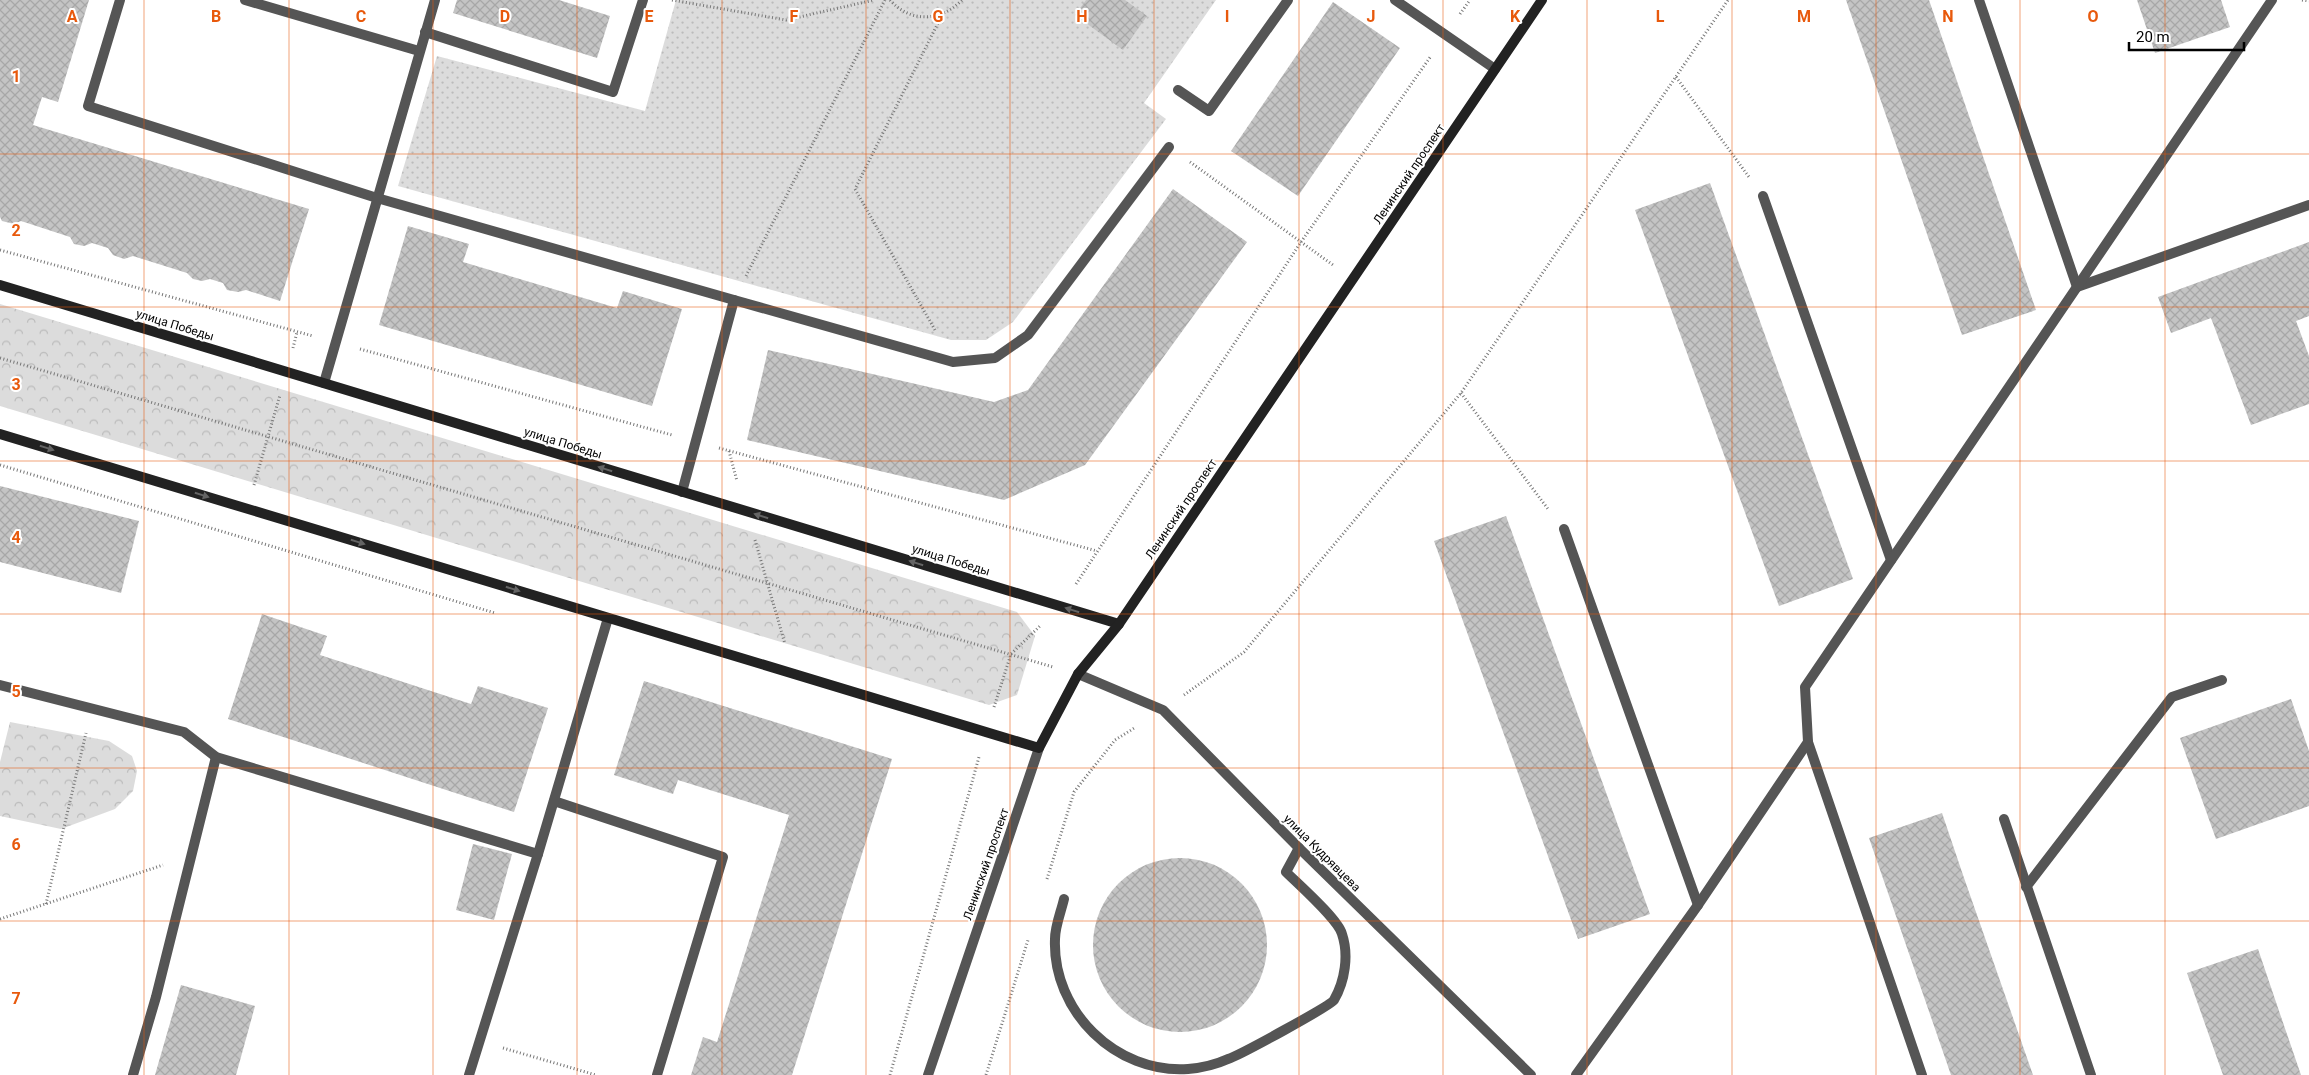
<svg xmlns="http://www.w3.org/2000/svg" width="2309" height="1075" font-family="Roboto,sans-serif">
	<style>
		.grass { fill: url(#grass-dots) }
		.park { fill: url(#park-crowns) }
		.building { fill: url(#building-cross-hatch) }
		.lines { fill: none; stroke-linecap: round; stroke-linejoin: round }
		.path { stroke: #777; stroke-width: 3; stroke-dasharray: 1 2.5; stroke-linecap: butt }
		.service { stroke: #555; stroke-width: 10 }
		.minor { stroke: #555; stroke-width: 10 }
		.tertiary { stroke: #555; stroke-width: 10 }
		.secondary { stroke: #222; stroke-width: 10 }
		.oneway { fill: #646464 }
		.grid { fill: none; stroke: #e8590c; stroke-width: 1; stroke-opacity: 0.55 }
		.labels { text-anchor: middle; stroke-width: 4; stroke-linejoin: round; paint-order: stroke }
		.street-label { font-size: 12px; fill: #000; stroke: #fff }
		.grid-label { font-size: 16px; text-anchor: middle; font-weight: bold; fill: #e8590c; stroke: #fff; stroke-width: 4; stroke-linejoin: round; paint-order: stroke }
	</style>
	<defs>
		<pattern id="grass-dots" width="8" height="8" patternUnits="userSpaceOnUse" patternTransform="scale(1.25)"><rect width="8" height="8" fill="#dcdcdc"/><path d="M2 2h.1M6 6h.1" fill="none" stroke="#bbb" stroke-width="1.8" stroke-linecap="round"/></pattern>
		<pattern id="park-crowns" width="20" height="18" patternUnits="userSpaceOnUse" patternTransform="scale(1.25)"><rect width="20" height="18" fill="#dcdcdc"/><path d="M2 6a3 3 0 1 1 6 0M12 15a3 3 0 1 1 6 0" fill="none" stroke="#bbb"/></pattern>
		<pattern id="building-cross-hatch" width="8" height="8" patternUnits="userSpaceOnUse" patternTransform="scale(1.25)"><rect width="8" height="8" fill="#c4c4c4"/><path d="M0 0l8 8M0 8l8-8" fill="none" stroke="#a7a7a7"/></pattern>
	</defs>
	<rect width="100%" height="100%" fill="#fff"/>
	<path class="grass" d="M676,0H1216L1144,103L1166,119L1013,322L986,340H951L398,186L437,56L645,111Z"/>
	<g class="park">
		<path d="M0,304L1017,612L1035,636L1017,695L989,705L0,406Z"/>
		<path d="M10,722L109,741L132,756L137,771L133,791L115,809L61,829L0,816V762Z"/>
	</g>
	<g class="building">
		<path d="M0,0H89L58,102L42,97L33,125L309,209L280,301L246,290L238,292L227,290L223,283L210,279L202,281L193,279L187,273L133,256L124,259L113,255L108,248L92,243L84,246L74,244L70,237L21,221L14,224L2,221L0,217Z"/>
		<path d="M457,0H559L610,16L597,58L453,13Z"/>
		<path d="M1086,0H1125L1147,16L1123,50L1075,15Z"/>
		<path d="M1846,0H1929L2036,310L1962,335Z"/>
		<path d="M2137,0H2221L2230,27L2155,53Z"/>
		<path d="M1333,2L1400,48L1298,196L1231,151Z"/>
		<path d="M1710,183L1853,579L1779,606L1635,210Z"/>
		<path d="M1173,189L1247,242L1085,465L1004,500L747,440L768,350L994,402L1028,390Z"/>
		<path d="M408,226L469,244L463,262L617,308L623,291L682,309L652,406L379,325Z"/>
		<path d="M2309,242V316L2296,321L2309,356V404L2251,425L2211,318L2171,333L2158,297Z"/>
		<path d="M0,486L139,521L121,593L0,562Z"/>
		<path d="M1506,516L1650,914L1578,939L1434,541Z"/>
		<path d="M262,614L327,636L320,655L471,704L478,686L548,708L514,812L228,719Z"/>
		<path d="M644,681L892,759L792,1075H691L703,1037L717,1042L789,815L678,780L673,794L614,775Z"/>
		<path d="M2291,699L2309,751V806L2216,839L2180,738Z"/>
		<path d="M1942,813L1963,875L2033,1075H1951L1869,838Z"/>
		<path d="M473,844L512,854L494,920L456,910Z"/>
		<circle cx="1180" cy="945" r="87"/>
		<path d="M2258,949L2278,1008L2301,1075H2223L2187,973Z"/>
		<path d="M181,985L255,1006L236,1075H155Z"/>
	</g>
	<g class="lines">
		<g class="path">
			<path d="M672,0L786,20L874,0"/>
			<path d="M890,0C910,23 941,22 962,0"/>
			<path d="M2302,0L2309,1"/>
			<path d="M1460,14L1470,0"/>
			<path d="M1676,77L1749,177"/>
			<path d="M1190,162L1333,265"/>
			<path d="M0,250L313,336"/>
			<path d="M746,276L885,0"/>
			<path d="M935,330L855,189L942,15"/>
			<path d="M293,348L297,332"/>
			<path d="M360,349L672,435"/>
			<path d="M0,358L1053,667"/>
			<path d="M1461,393L1548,509"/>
			<path d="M719,448L1097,551"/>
			<path d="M729,451L737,481"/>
			<path d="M0,465L495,613"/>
			<path d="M254,485L280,395"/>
			<path d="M755,540L785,644"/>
			<path d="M1076,584L1301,242L1431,56"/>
			<path d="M1184,695L1244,652L1461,393L1728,0"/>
			<path d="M994,707L1011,654L1040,626"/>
			<path d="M1047,879L1074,792L1115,740L1136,727"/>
			<path d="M46,904L86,733"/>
			<path d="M0,919L163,865"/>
			<path d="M503,1048L596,1075"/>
			<path d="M890,1075L979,757"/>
			<path d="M986,1075L1028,940"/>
		</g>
		<g class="service">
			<path d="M120,0L88,106L377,198L734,300L682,492"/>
			<path d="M245,0L419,51"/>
			<path d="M1395,0L1495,69"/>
			<path d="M1979,0L2077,287L2309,205"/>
			<path d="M425,32L613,92L643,0"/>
			<path d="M1178,90L1209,111L1288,0"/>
			<path d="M1763,196L1891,560"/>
			<path d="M734,300L953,362L995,358L1028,335L1169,147"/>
			<path d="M324,383L435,0"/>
			<path d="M1564,529L1698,905"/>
			<path d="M0,685L184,732L216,757L538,854L469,1075"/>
			<path d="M1808,742L1922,1075"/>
			<path d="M554,801L723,857L657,1075"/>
			<path d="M2004,819L2091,1075"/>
			<path d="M538,854L608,618"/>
			<path d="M2026,887L2172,697L2222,680"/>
			<path d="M1064,899C1061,912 1055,926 1055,939C1052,1011 1116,1074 1188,1069C1200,1068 1217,1064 1228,1059C1240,1055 1330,1006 1334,1000C1345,981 1349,955 1342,934C1338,919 1298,884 1286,872L1299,848"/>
			<path d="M133,1075L156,997L216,757"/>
			<path d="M1576,1075L1698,905L1808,742L1805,687L2272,0"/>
		</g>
		<path class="minor" d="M1078,674L1163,710L1299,848L1531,1075"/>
		<path class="tertiary" d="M928,1075L1039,748"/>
		<g class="secondary">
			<path d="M0,285L1119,624"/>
			<path d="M0,434L1039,748L1078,674L1119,624L1542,0"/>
		</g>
	</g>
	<defs><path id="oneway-solid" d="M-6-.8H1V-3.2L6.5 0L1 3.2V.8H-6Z" transform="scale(1.25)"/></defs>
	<g class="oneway">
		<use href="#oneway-solid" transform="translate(47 448) rotate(17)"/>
		<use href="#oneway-solid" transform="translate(605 469) rotate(-163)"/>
		<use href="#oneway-solid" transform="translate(202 495) rotate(17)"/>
		<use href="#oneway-solid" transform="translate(761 516) rotate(-163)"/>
		<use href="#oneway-solid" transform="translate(358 542) rotate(17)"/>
		<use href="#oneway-solid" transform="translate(916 563) rotate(-163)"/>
		<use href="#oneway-solid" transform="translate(513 589) rotate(17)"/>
		<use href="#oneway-solid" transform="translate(1072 610) rotate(-163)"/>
	</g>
	<path class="grid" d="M144,0V1075M289,0V1075M433,0V1075M577,0V1075M722,0V1075M866,0V1075M1010,0V1075M1154,0V1075M1299,0V1075M1443,0V1075M1587,0V1075M1732,0V1075M1876,0V1075M2020,0V1075M2165,0V1075M0,154H2309M0,307H2309M0,461H2309M0,614H2309M0,768H2309M0,921H2309"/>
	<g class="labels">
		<g class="street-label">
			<text transform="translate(1409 174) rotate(-56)" y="4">Ленинский проспект</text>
			<text transform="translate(175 325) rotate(17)" y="4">улица Победы</text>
			<text transform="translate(563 443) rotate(17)" y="4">улица Победы</text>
			<text transform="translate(1181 509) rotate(-56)" y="4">Ленинский проспект</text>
			<text transform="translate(951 560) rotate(17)" y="4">улица Победы</text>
			<text transform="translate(1322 853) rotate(45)" y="4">улица Кудрявцева</text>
			<text transform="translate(986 864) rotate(-71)" y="4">Ленинский проспект</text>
		</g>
	</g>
	<g class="grid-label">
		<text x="72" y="22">A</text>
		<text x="216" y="22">B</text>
		<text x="361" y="22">C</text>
		<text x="505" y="22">D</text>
		<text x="649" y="22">E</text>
		<text x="794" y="22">F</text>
		<text x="938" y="22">G</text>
		<text x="1082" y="22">H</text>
		<text x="1227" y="22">I</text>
		<text x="1371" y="22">J</text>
		<text x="1515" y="22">K</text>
		<text x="1660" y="22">L</text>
		<text x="1804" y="22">M</text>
		<text x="1948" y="22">N</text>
		<text x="2093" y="22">O</text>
		<text x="16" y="82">1</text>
		<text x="16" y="236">2</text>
		<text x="16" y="390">3</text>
		<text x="16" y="543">4</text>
		<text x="16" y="697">5</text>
		<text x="16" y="850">6</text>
		<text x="16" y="1004">7</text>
	</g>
	<path d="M2129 42v8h115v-8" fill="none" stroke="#000000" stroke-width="2.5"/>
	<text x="2136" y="42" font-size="15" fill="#000000" stroke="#ffffff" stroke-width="4" paint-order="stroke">20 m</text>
</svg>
